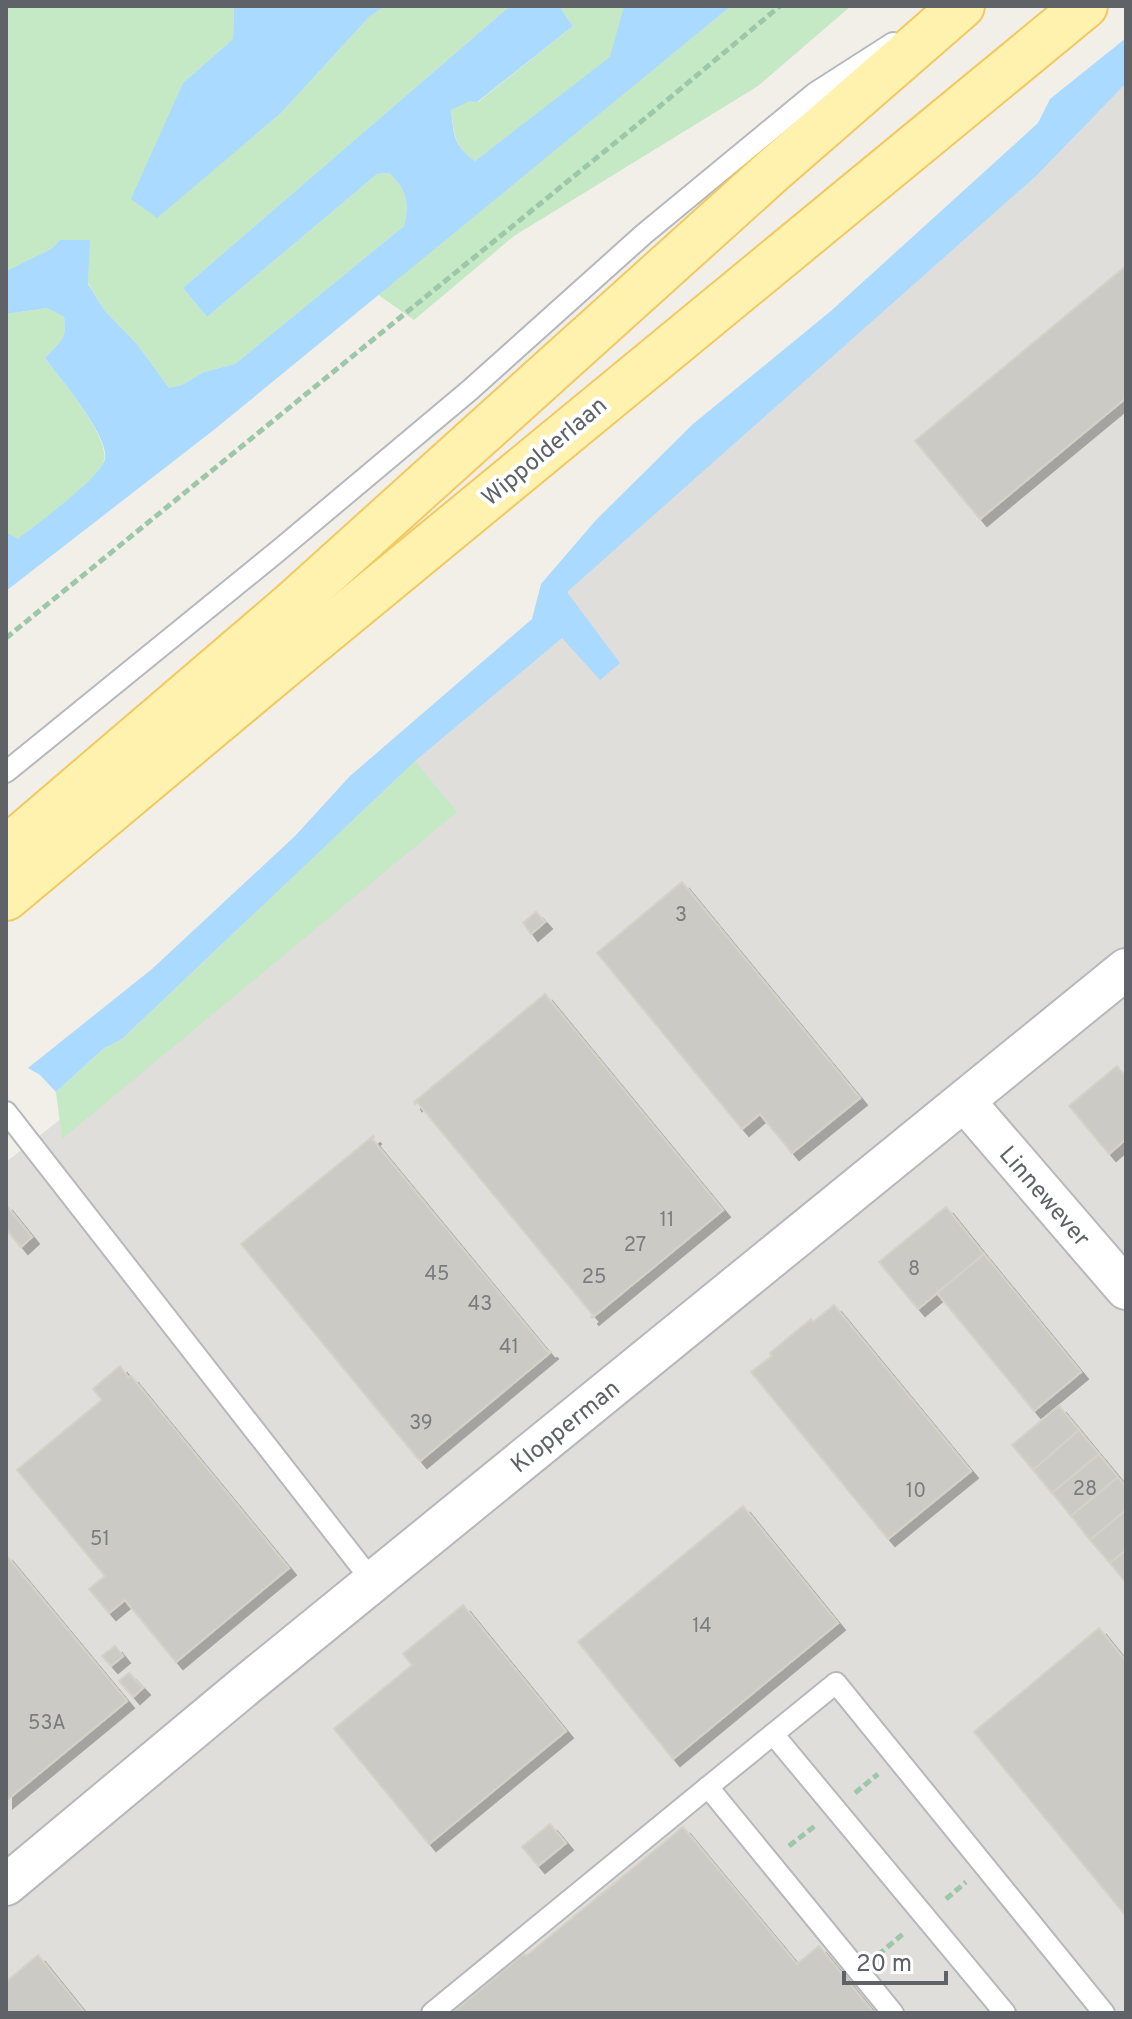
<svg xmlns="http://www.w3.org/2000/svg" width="1132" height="2019" font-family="Overpass,sans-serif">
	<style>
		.industrial { fill: #e0deda }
		.green { fill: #c5e8c5 }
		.water { fill: #aadaff }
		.building { fill: #cccac5; stroke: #d6d1c6; stroke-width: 2; filter: url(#shadow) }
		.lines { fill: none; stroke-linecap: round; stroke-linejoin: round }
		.lane-casing { stroke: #b5b8bc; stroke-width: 24 }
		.street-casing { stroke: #b5b8bc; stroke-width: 44 }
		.primary-casing { stroke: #f2c960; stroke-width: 48 }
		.path { stroke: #9cc7a9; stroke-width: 5; stroke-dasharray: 8 4; stroke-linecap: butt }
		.lane { stroke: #fff; stroke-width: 20 }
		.street { stroke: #fff; stroke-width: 40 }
		.primary { stroke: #fff2af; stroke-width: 44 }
		.labels { text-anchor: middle; stroke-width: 8; stroke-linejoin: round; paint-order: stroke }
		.number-label { font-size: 20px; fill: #7a7d7f }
		.street-label { font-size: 24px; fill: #5f6368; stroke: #fff }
	</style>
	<defs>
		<filter id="shadow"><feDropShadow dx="7" dy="7" stdDeviation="0" flood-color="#0004"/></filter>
	</defs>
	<rect width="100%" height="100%" fill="#f1efe8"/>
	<path class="industrial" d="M1126,62V2013H6V1162L90,1096L350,806L527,655L614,516Z"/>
	<g class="green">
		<path d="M6,6H234L233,39L183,83L157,217L281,113L369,17L385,6H510L183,288L207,317L377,174L389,173C406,189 410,202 404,226L235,364L204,372L182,385L169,388L137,344L105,311L88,283L89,240H60L51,249L6,271Z"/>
		<path d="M559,6H624L611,57L475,161C453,145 455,135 451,110L470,100L478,102L573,26Z"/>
		<path d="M731,6H851L758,86L514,236L414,320L377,294Z"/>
		<path d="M47,308L64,317C68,340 59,342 45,358C59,377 110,437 104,460C99,481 36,524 17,540L6,532V314Z"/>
		<path d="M415,761L457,812L62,1139L56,1092L103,1049L122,1039Z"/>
	</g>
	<g class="water">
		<path d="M234,6H385L369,17L281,113L157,218L131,199L183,83L233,39Z"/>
		<path d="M510,6H559L573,26L477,102L470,101L451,110C454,135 453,145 475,161L610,57L624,6H731L215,429L6,591V532L18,539C36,524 99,480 105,459C110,437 59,377 45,358C59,342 68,340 64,317L47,308L6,314V271L51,249L60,240H90L88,284L105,311L137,344L169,388L182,385L204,372L235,364L404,226C410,202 406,189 389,173L377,174L207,317L183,288Z"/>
		<path d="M1126,38V83L1037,175L567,592L620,663L600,680L562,638L415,761L122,1039L103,1049L56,1092L40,1075L28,1068L152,969L295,836L350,776L532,619L541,584L596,520L693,424L832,310L1038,123L1050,99Z"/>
	</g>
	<g class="building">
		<path d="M1126,266V398L980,519L915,441Z"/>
		<path d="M682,882L860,1098L792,1153L760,1114L742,1129L597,953Z"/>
		<path d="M536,912L545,922L531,934L523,923Z"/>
		<path d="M545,994L723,1210L592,1318L591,1317L593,1315L417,1102L415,1104L414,1102Z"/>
		<path d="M1117,1066L1126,1077V1139L1109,1154L1069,1106Z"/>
		<path d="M373,1136L374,1137L372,1139L548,1352L550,1351L551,1352L420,1461L241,1244Z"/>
		<path d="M6,1205L32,1237L21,1247L6,1229Z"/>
		<path d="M946,1207L984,1254L918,1309L879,1262Z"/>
		<path d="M984,1254L1081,1372L1034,1411L937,1293Z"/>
		<path d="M834,1305L971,1471L888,1539L751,1372L772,1356L770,1353L811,1319L813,1322Z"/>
		<path d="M120,1366L129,1378L131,1376L289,1568L176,1662L125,1600L109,1613L98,1600L89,1589L105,1576L17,1470L102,1400L93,1389Z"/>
		<path d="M1059,1406L1079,1430L1033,1470L1012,1445Z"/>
		<path d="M1079,1430L1099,1454L1052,1493L1033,1470Z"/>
		<path d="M1099,1454L1118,1477L1071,1516L1052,1493Z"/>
		<path d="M1118,1477L1126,1487V1510L1090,1540L1071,1516Z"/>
		<path d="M743,1506L838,1623L673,1759L578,1642Z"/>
		<path d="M1126,1510V1550L1110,1563L1090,1540Z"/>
		<path d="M1126,1550V1583L1110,1563Z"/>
		<path d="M6,1555L127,1701L6,1801Z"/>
		<path d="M463,1605L566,1731L429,1844L334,1729L412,1665L403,1654Z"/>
		<path d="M1099,1628L1126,1661V1916L974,1732Z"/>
		<path d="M115,1646L123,1656L111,1666L102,1656Z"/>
		<path d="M129,1673L143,1688L133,1697L119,1681Z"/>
		<path d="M550,1824L566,1843L538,1866L522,1847Z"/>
		<path d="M683,1827L797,1964L819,1946L874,2013H452L524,1954L526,1956Z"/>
		<path d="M38,1955L85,2013H6V1982Z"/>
	</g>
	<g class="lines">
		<defs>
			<g id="lane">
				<path d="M6,772L278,551L470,390L644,234L815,93L893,43"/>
				<path d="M6,1112L373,1582"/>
				<path d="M773,1734L1005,2013"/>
				<path d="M432,2013L708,1787"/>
				<path d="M893,2013L708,1787L836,1683L1104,2013"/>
			</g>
			<g id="street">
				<path d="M965,1102L1126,1289"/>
				<path d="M6,1885L246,1685L1126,969"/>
			</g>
			<g id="primary">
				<path d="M6,849L290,606L769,174L962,6"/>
				<path d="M6,898L287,663L1085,6"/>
			</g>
		</defs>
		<use href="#lane" class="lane-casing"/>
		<use href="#street" class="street-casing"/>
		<use href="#primary" class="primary-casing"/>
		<g class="path">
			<path d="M6,638L648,116L780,6"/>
			<path d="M855,1793L878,1774"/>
			<path d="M789,1846L816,1825"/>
			<path d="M946,1899L966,1882"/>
			<path d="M878,1955L904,1933"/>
		</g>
		<use href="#lane" class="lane"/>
		<use href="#street" class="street"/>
		<use href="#primary" class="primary"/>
	</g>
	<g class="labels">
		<g class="number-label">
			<text x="681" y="921">3</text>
			<text x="667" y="1226">11</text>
			<text x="635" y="1251">27</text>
			<text x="914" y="1275">8</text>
			<text x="437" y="1280">45</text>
			<text x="594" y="1283">25</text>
			<text x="480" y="1310">43</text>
			<text x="509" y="1353">41</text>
			<text x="421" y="1429">39</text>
			<text x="1085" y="1495">28</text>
			<text x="916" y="1497">10</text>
			<text x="100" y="1545">51</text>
			<text x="702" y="1632">14</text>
			<text x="47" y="1729">53A</text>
		</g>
		<g class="street-label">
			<text transform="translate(544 451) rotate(-40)" y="8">Wippolderlaan</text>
			<text transform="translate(1045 1196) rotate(49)" y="8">Linnewever</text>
			<text transform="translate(565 1426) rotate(-39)" y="8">Klopperman</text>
		</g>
	</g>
	<rect width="1132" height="2019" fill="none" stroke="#5f6368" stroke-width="16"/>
	<path d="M844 1971v12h102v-12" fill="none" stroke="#5f6368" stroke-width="4"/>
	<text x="856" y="1971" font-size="24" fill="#5f6368" stroke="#ffffff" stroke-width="6" paint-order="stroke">20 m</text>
</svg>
